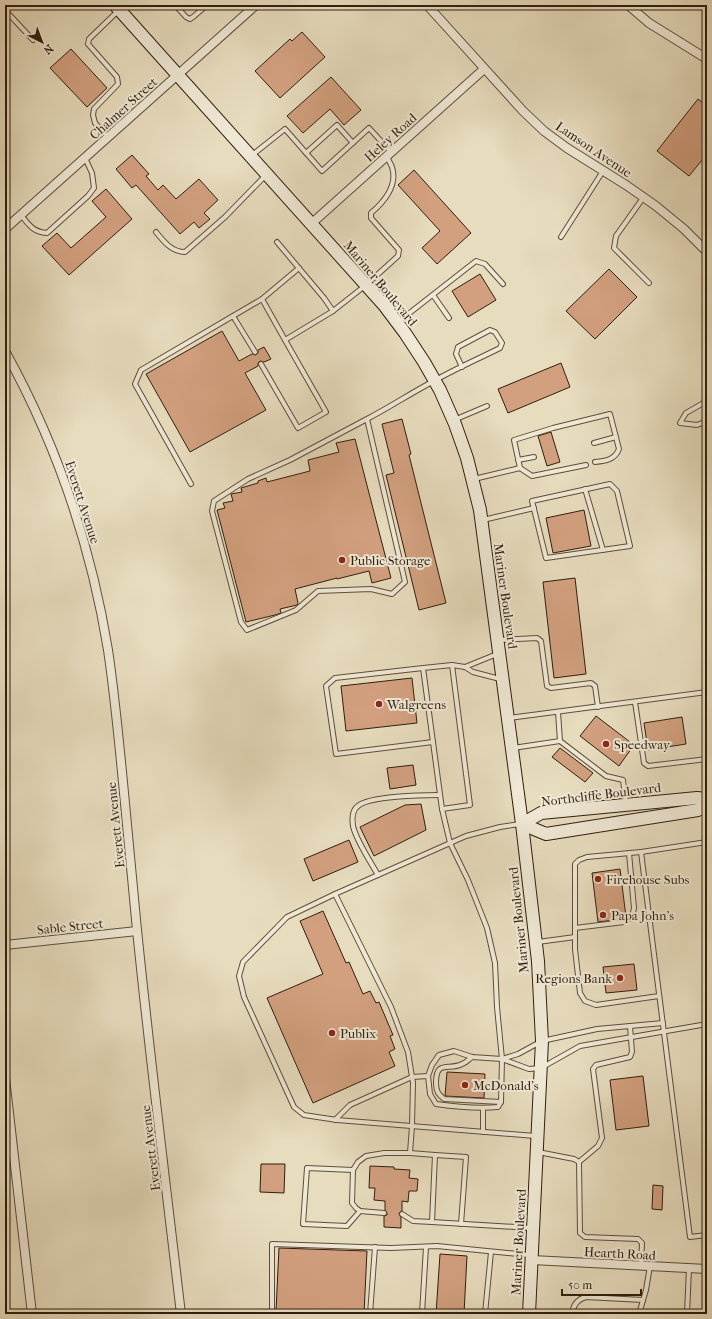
<svg xmlns="http://www.w3.org/2000/svg" width="712" height="1319" font-family="'IM FELL French Canon',serif">
	<style>
		.building { fill: #d2a07f; stroke: #301e0e }
		.lines { fill: none; stroke-linecap: round; stroke-linejoin: round }
		.lane-casing { stroke: #5e4e3a; stroke-width: 6 }
		.street-casing { stroke: #5e4e3a; stroke-width: 10 }
		.secondary-casing { stroke: #301e0e; stroke-width: 14 }
		.lane { stroke: #efe8d5; stroke-width: 4 }
		.street { stroke: #efe8d5; stroke-width: 8 }
		.secondary { stroke: #efe8d5; stroke-width: 12 }
		.poi-dot { fill: #8f2418; stroke: #efe8d5; stroke-width: 1.5 }
		.labels { text-anchor: middle; stroke-width: 4; stroke-linejoin: round; paint-order: stroke }
		.street-label { font-size: 13px; fill: #301e0e; stroke: #efe8d5 }
		.poi-label { font-size: 13px; fill: #301e0e; stroke: #efe8d5; text-anchor: start }
	</style>
	<rect width="100%" height="100%" fill="#e7dcbe"/>
	<filter id="stains"><feTurbulence type="fractalNoise" baseFrequency=".005" numOctaves="4"/><feColorMatrix values="0 0 0 0 .2 0 0 0 0 .09 0 0 0 0 .02 0 0 0 .5 -.17"/></filter>
	<radialGradient id="worn" r=".72"><stop offset=".6" stop-color="#630" stop-opacity="0"/><stop offset="1" stop-color="#630" stop-opacity=".3"/></radialGradient>
	<g class="building">
		<path d="M302,32L325,57L280,98L255,71L290,39L292,41Z"/>
		<path d="M71,49L107,88L87,107L50,68Z"/>
		<path d="M331,77L361,110L344,125L330,109L303,133L287,116Z"/>
		<path d="M698,99L707,106V154L689,176L657,151Z"/>
		<path d="M132,155L149,174L146,176L158,190L163,185L176,199L199,179L218,200L204,213L210,219L199,228L194,222L180,234L136,185L132,188L116,169Z"/>
		<path d="M414,170L471,233L437,264L422,248L440,231L398,185Z"/>
		<path d="M106,189L132,219L69,275L42,246L57,233L71,248L106,217L92,201Z"/>
		<path d="M609,269L637,297L595,339L566,311Z"/>
		<path d="M480,274L496,300L468,317L452,291Z"/>
		<path d="M222,331L239,361L252,354L256,355L258,353V350L264,347L271,359L264,362L260,361L258,363V366L245,373L266,410L190,452L146,374Z"/>
		<path d="M561,363L570,387L508,413L498,389Z"/>
		<path d="M402,419L411,454L409,455L446,603L419,610L386,475L394,473L382,424Z"/>
		<path d="M551,432L560,462L547,466L538,436Z"/>
		<path d="M355,439L391,578L372,583L369,571L337,579V578L295,589L298,603L297,605L280,609L281,613L275,615L246,622L217,510L225,508L223,503L233,501L231,494L242,492L241,488L258,483V481L266,478L267,482L310,471L308,460L339,452L336,443Z"/>
		<path d="M584,510L591,546L553,553L546,518Z"/>
		<path d="M575,578L586,674L554,678L543,582Z"/>
		<path d="M412,678L417,723L346,731L341,686Z"/>
		<path d="M596,716L634,745L619,766L580,736Z"/>
		<path d="M682,717L686,744L648,750L644,723Z"/>
		<path d="M560,748L593,773L585,782L552,757Z"/>
		<path d="M413,765L416,785L390,789L387,768Z"/>
		<path d="M421,804L426,830L374,856L360,827L405,805Z"/>
		<path d="M349,840L358,862L313,881L304,859Z"/>
		<path d="M620,869L626,917L623,919L598,922L592,873Z"/>
		<path d="M323,911L346,963L349,962L363,994L370,991L376,1003L379,1002L393,1035L390,1036L395,1049L389,1052L395,1066L313,1103L267,998L323,974L300,921Z"/>
		<path d="M634,964L637,990L606,993L603,967Z"/>
		<path d="M447,1072L485,1074L484,1098L445,1096Z"/>
		<path d="M643,1076L649,1126L616,1130L610,1080Z"/>
		<path d="M261,1164H285L284,1193L260,1192Z"/>
		<path d="M370,1166L394,1167V1169L410,1170L409,1178L418,1179L417,1191H409L408,1202L402,1201V1211L399,1213L401,1218V1228L384,1227V1216L387,1215V1213L385,1210V1201L374,1200L375,1188H369Z"/>
		<path d="M653,1185L663,1186L662,1210L652,1209Z"/>
		<path d="M279,1248L367,1251L364,1314L276,1311Z"/>
		<path d="M440,1254L467,1256L464,1314H436Z"/>
	</g>
	<g class="lines">
		<defs>
			<g id="lane">
				<path d="M175,5L186,17L190,19L193,17L207,5"/>
				<path d="M5,10L33,40"/>
				<path d="M108,137L95,123L93,115L94,109L118,84L117,77L88,44L89,39L118,11"/>
				<path d="M306,153L337,125L353,143"/>
				<path d="M251,156L285,129L322,171L369,128L391,152"/>
				<path d="M643,198L616,236L614,248L649,283"/>
				<path d="M21,215C29,225 33,232 47,233L88,196L94,188L92,173L85,158"/>
				<path d="M156,232C164,242 172,252 185,252L225,217L265,176"/>
				<path d="M561,237L603,171"/>
				<path d="M277,242L324,298L333,311"/>
				<path d="M433,295L449,318"/>
				<path d="M262,299L299,268"/>
				<path d="M233,316L255,352"/>
				<path d="M398,322L476,261L485,264L503,284"/>
				<path d="M261,364L298,428L326,412L285,340"/>
				<path d="M707,401L686,413L680,423L697,425L707,421"/>
				<path d="M367,419L405,582L392,594L371,589L318,591L296,610L247,630L241,622L212,511L214,501L248,479L290,460L367,419C390,407 411,393 434,381C455,369 478,359 500,348L502,343L495,332L490,330L458,347L456,354L462,367"/>
				<path d="M454,420L487,406"/>
				<path d="M594,443L616,437"/>
				<path d="M518,460L534,457"/>
				<path d="M520,468L514,440L553,428L610,414L619,449C615,460 605,461 595,462"/>
				<path d="M474,479L520,468L532,476L586,465"/>
				<path d="M191,484L135,384L141,370L262,299L285,340L333,311L366,285L398,256L399,250L371,218V213C384,202 398,186 392,167C391,164 388,160 387,156"/>
				<path d="M610,484L617,491L630,546L546,558L532,501Z"/>
				<path d="M585,489L603,550"/>
				<path d="M483,520L534,508"/>
				<path d="M498,640L537,638L541,641L547,686L551,688L591,683L595,686L598,707"/>
				<path d="M465,667L497,654"/>
				<path d="M423,668L335,678L326,686L336,754L433,742"/>
				<path d="M500,679L473,672L465,667L452,665L470,805L442,809L450,843L468,880L487,928L495,963L497,1007L502,1059L501,1102L498,1107C477,1109 457,1107 436,1104L430,1094L428,1076L432,1065L439,1055L454,1051L472,1057L502,1059"/>
				<path d="M635,702L644,763L648,766L707,759"/>
				<path d="M558,712L560,741L606,776L623,780L626,804"/>
				<path d="M509,718L707,692"/>
				<path d="M513,748L560,741"/>
				<path d="M442,809L423,668L452,665"/>
				<path d="M520,824L500,827L466,836L335,894L287,917L243,962L239,976L244,997L294,1107L304,1115L337,1120L535,1136"/>
				<path d="M707,842L641,852L690,1237L707,1235"/>
				<path d="M641,852L587,857L579,860L575,864V949L580,993L585,1001L596,1005L659,996"/>
				<path d="M378,875C370,861 356,840 353,826C352,819 352,810 358,806C369,796 423,795 439,795"/>
				<path d="M335,894L391,1007L408,1052L413,1083L412,1126L410,1153L435,1155L432,1222L531,1228"/>
				<path d="M575,928L624,922L632,917L634,908L629,853"/>
				<path d="M538,942L575,937"/>
				<path d="M663,1023L597,1029L542,1041L518,1054L502,1059L529,1069L541,1068L580,1046L707,1024"/>
				<path d="M472,1057C469,1059 466,1063 462,1064C449,1071 436,1059 436,1083C436,1091 438,1094 444,1099L501,1102"/>
				<path d="M335,1120L350,1105L412,1077L428,1076"/>
				<path d="M483,1132V1108"/>
				<path d="M538,1152L574,1159L579,1162L580,1233L585,1237L638,1239L642,1243L641,1265"/>
				<path d="M435,1155L466,1157L461,1224"/>
				<path d="M579,1162L598,1146L602,1138L593,1069L596,1065L630,1057L632,1052L630,1026"/>
				<path d="M353,1170L307,1168L303,1224L347,1226L360,1211"/>
				<path d="M384,1213L360,1211L356,1208L352,1203L353,1170L358,1162L366,1156L384,1153H410"/>
				<path d="M402,1214L413,1221L432,1222"/>
				<path d="M272,1314V1244L391,1248L437,1246L529,1255"/>
				<path d="M370,1314L375,1247"/>
				<path d="M422,1314L426,1247"/>
				<path d="M485,1314L491,1252"/>
				<path d="M572,1314C573,1305 578,1299 586,1297L643,1300"/>
				<path d="M639,1314L646,1290L650,1266"/>
				<path d="M687,1314L689,1268"/>
			</g>
			<g id="street">
				<path d="M427,5L523,111L544,131L567,148L626,185L656,206L684,229L707,252"/>
				<path d="M628,5L649,23L707,59"/>
				<path d="M311,224L484,69"/>
				<path d="M5,229L256,5"/>
				<path d="M5,351C56,443 91,546 108,650C114,690 118,731 122,772C127,825 132,878 137,930C150,1058 166,1186 181,1314"/>
				<path d="M5,945L137,931"/>
				<path d="M5,1078L32,1314"/>
				<path d="M532,1260L707,1269"/>
			</g>
			<g id="secondary">
				<path d="M115,5L384,305L405,333L424,362L440,390L455,424L467,458L480,510L522,824L538,961L542,1041L529,1314"/>
				<path d="M522,824L546,834L698,810L707,805"/>
				<path d="M522,824L541,813L697,798L707,799"/>
			</g>
		</defs>
		<use href="#lane" class="lane-casing"/>
		<use href="#street" class="street-casing"/>
		<use href="#secondary" class="secondary-casing"/>
		<use href="#lane" class="lane"/>
		<use href="#street" class="street"/>
		<use href="#secondary" class="secondary"/>
	</g>
	<g class="poi-dot">
		<circle cx="342" cy="560" r="4"/>
		<circle cx="379" cy="704" r="4"/>
		<circle cx="606" cy="744" r="4"/>
		<circle cx="598" cy="879" r="4"/>
		<circle cx="603" cy="915" r="4"/>
		<circle cx="620" cy="978" r="4"/>
		<circle cx="332" cy="1033" r="4"/>
		<circle cx="465" cy="1085" r="4"/>
	</g>
	<g class="labels">
		<g class="street-label">
			<text transform="translate(123 108) rotate(-42)" y="5">Chalmer Street</text>
			<text transform="translate(390 137) rotate(-42)" y="5">Heley Road</text>
			<text transform="translate(594 149) rotate(34)" y="5">Lamson Avenue</text>
			<text transform="translate(381 283) rotate(50)" y="5">Mariner Boulevard</text>
			<text transform="translate(83 502) rotate(72)" y="5">Everett Avenue</text>
			<text transform="translate(506 596) rotate(82)" y="5">Mariner Boulevard</text>
			<text transform="translate(601 794) rotate(-7)" y="5">Northcliffe Boulevard</text>
			<text transform="translate(115 825) rotate(-96)" y="5">Everett Avenue</text>
			<text transform="translate(518 920) rotate(-96)" y="5">Mariner Boulevard</text>
			<text transform="translate(70 926) rotate(-6)" y="5">Sable Street</text>
			<text transform="translate(150 1148) rotate(-97)" y="5">Everett Avenue</text>
			<text transform="translate(518 1242) rotate(-87)" y="5">Mariner Boulevard</text>
			<text transform="translate(620 1253) rotate(3)" y="5">Hearth Road</text>
		</g>
		<g class="poi-label">
			<text x="350" y="565">Public Storage</text>
			<text x="387" y="709">Walgreens</text>
			<text x="614" y="749">Speedway</text>
			<text x="606" y="884">Firehouse Subs</text>
			<text x="611" y="920">Papa John's</text>
			<text x="612" y="983" text-anchor="end">Regions Bank</text>
			<text x="340" y="1038">Publix</text>
			<text x="473" y="1090">McDonald's</text>
		</g>
	</g>
	<rect width="712" height="1319" fill="none" stroke="#e7dcbe" stroke-width="20"/>
	<rect x="6" y="6" width="700" height="1307" fill="none" stroke="#301e0e" stroke-width="2"/>
	<rect x="10" y="10" width="692" height="1299" fill="none" stroke="#301e0e"/>
	<g transform="translate(42 42) rotate(138)" stroke="#efe8d5" stroke-width="3" paint-order="stroke">
	<path d="M0-3L7 15L0 10L-7 15Z" fill="#301e0e"/>
	<text y="-6" font-size="11" font-weight="bold" text-anchor="middle" fill="#301e0e">N</text>
	</g>
	<path d="M562 1289v6h79v-6" fill="none" stroke="#301e0e" stroke-width="2"/>
	<text x="568" y="1289" font-size="12" fill="#301e0e" stroke="#efe8d5" stroke-width="3" paint-order="stroke">50 m</text>
	<rect width="100%" height="100%" filter="url(#stains)"/>
	<rect width="100%" height="100%" fill="url(#worn)"/>
</svg>
